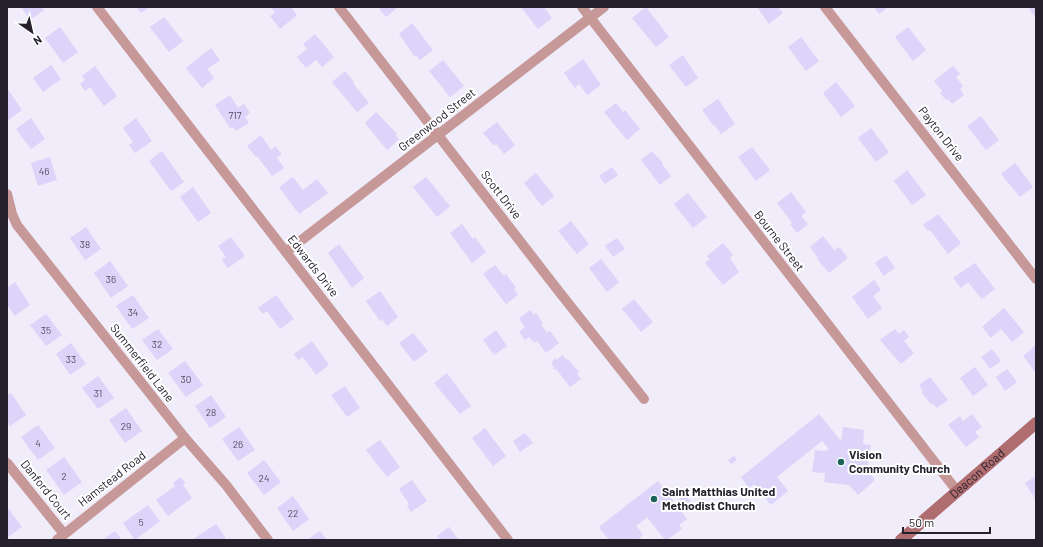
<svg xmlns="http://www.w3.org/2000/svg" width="1043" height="547" font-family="Barlow,sans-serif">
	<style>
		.building { fill: #dcd4f9 }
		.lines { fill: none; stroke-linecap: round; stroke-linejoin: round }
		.street { stroke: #c79898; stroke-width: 10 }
		.secondary { stroke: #b06d6f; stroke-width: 12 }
		.poi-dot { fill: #1c6459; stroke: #fff; stroke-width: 1.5 }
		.labels { text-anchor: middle; stroke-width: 4; stroke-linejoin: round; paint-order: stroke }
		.number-label { font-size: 10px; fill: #524d5f }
		.street-label { font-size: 12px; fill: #24202c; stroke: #fff }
		.poi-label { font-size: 12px; font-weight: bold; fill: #24202c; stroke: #fff; text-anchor: start }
	</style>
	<rect width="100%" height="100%" fill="#f0ecfa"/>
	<g class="building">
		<path d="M21,7H42L44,10L30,20Z"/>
		<path d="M136,7H149L141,13Z"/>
		<path d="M271,7H291L297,15L280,29L270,16L275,13Z"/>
		<path d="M378,7H398L386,17Z"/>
		<path d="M521,7H544L552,18L538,29Z"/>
		<path d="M646,7L669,37L656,47L632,18Z"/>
		<path d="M757,7H778L783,13L769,24Z"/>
		<path d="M874,7H888L879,14Z"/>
		<path d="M1031,7H1036V18L1029,9Z"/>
		<path d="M164,17L183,41L169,52L150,27Z"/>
		<path d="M412,23L433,50L420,60L416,55L415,57L399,34Z"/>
		<path d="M60,27L78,52L63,63L45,38Z"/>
		<path d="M908,27L926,50L913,61L895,37Z"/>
		<path d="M315,34L334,57L322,67L316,60L306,68L297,57L307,49L303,44Z"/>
		<path d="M801,37L819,61L806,71L788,47Z"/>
		<path d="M211,48L220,60L207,69L214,78L202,88L186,68Z"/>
		<path d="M683,55L698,78L686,87L669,65Z"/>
		<path d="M583,59L601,85L587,95L579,84L575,88L564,73Z"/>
		<path d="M443,60L464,86L450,97L429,71Z"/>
		<path d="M51,65L61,79L43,92L33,78Z"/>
		<path d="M95,66L117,96L104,106L90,87L85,91L80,84L85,80L82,76Z"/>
		<path d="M953,66L960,74L956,77L963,86L960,89L964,95L952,104L948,99L946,100L940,93L942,91L934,81Z"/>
		<path d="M345,71L354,82L353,83L369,103L357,112L332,82Z"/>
		<path d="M836,82L855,106L841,117L823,93Z"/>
		<path d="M7,88L22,110L8,120L7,119Z"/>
		<path d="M230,95L238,108L244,104L250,113L245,117L249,123L236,131L233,127L230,128L215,105Z"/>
		<path d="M718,99L735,124L721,134L714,124L713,125L702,110Z"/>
		<path d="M616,103L623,112L625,110L640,129L627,140L604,112Z"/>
		<path d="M376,112L397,134L395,135L399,139L387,150L365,123Z"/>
		<path d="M981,116L999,140L986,150L967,126Z"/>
		<path d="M31,118L45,139L31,149L16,129Z"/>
		<path d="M136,118L152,141L135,153L129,145L133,142L123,128Z"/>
		<path d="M497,122L515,145L504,154L496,144L494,146L483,133Z"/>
		<path d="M871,128L889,152L876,162L858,138Z"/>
		<path d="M261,135L271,150L275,146L282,154L277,158L284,168L272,176L257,156L256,157L247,146Z"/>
		<path d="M752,147L770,170L756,181L738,157Z"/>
		<path d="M162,151L184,182L171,191L149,161Z"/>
		<path d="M652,151L663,163L662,164L671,176L660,185L641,160Z"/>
		<path d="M50,157L57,180L38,186L31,163Z"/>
		<path d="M1015,163L1033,187L1020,197L1001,174Z"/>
		<path d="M612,167L618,175L605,184L599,176Z"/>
		<path d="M907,170L926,195L912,205L894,181Z"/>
		<path d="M536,173L554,196L542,206L524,183Z"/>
		<path d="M293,177L303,190L317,179L328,193L299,214L279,187Z"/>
		<path d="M426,177L450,206L437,217L413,187Z"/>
		<path d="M193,187L211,213L198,222L180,197Z"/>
		<path d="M791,192L806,212L801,216L808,224L797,233L790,224L792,223L777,203Z"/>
		<path d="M688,193L707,217L693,228L674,204Z"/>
		<path d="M938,214L961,243L948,254L930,230L928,231L923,225Z"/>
		<path d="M571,221L589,244L577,254L558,231Z"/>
		<path d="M462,224L473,239L475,237L486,252L472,263L450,233Z"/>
		<path d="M86,227L101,249L85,260L70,238Z"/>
		<path d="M823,236L834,250L839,247L848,258L829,273L817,259L818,258L810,247Z"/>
		<path d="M231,237L245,256L228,268L222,260L226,257L218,246Z"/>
		<path d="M617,238L625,249L613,257L605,246Z"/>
		<path d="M723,243L733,255L730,258L739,272L723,285L705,263L710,259L707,256Z"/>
		<path d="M339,244L364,278L352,288L328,253Z"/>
		<path d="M886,255L895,268L884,276L875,263Z"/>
		<path d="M601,259L619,282L607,292L589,268Z"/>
		<path d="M110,261L128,286L111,298L94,273Z"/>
		<path d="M975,263L995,289L982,299L968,282L961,288L953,278Z"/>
		<path d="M495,265L504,276L506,274L516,288L514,289L518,295L506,304L483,274Z"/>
		<path d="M874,280L881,290L873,296L882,308L868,319L852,297Z"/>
		<path d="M15,282L30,305L15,316L7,305V288Z"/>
		<path d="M380,291L398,317L387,326L382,319L380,321L366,301Z"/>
		<path d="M133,295L149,318L132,329L116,306Z"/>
		<path d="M276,295L294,319L280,329L267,311L263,314L258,308Z"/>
		<path d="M634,299L653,322L641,332L622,309Z"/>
		<path d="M1004,308L1024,332L1012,342L1001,329L991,338L982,327Z"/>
		<path d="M530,310L534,315L536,313L543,323L541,324L547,333L550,331L559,343L546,353L537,341L534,343L529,337L525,340L519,332L525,327L519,318Z"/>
		<path d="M46,314L62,335L46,346L30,325Z"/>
		<path d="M158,329L173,349L157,360L142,340Z"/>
		<path d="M895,329L899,334L904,330L909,337L904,341L914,353L901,364L880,340Z"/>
		<path d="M496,330L507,346L494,355L483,340Z"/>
		<path d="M413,333L428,351L414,362L399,343Z"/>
		<path d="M312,341L329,365L316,375L303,357L298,360L294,354Z"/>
		<path d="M71,343L86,364L70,375L56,354Z"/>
		<path d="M1036,345V373L1023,356Z"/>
		<path d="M992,349L1001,361L990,369L981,357Z"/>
		<path d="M563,355L566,360L568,359L579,372L577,374L581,379L570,387L556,369L555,370L553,368L554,367L551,364L553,363L552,361L556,358V360Z"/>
		<path d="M185,361L203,385L186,397L168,373Z"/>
		<path d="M975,367L988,385L973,396L960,378Z"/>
		<path d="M1007,369L1017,382L1005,391L996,377Z"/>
		<path d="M447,373L471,406L460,414L434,383Z"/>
		<path d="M98,376L114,398L98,409L82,388Z"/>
		<path d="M930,377L948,400L937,408L932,403L931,404L921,392L923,391L919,385Z"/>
		<path d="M345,386L360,408L347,417L331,395Z"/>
		<path d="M11,393L26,415L10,426L7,422V395Z"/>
		<path d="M211,395L226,417L210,428L195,406Z"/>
		<path d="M126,408L142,431L125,443L109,420Z"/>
		<path d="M819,414L841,441L843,427L864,430L863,444L871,445L867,470L875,480L858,495L849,485L824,482L825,473L812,472L815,450L825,451L829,449L822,441L777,477L788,491L771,505L754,484L749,488L741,477Z"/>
		<path d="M972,414L982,427L975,432L979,437L966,447L948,425L960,416L963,421Z"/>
		<path d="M38,425L55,448L38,460L21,437Z"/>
		<path d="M239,427L255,450L238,461L222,439Z"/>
		<path d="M485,428L506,456L493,466L472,438Z"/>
		<path d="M525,433L533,443L520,452L513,441Z"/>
		<path d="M380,440L400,467L387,477L366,450Z"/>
		<path d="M734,456L737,460L731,464L728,460Z"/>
		<path d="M64,457L82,482L64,495L46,470Z"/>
		<path d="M264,460L281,482L264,495L247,473Z"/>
		<path d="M1036,476V500L1025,483Z"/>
		<path d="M181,477L185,483L183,485L192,498L168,516L156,500L175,486L173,483Z"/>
		<path d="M412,480L427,501L411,512L407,506L409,504L399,489Z"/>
		<path d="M658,481L687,519L679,525L682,529L667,540H665L647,517L636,526L643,535L637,540H609L599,527Z"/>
		<path d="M685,494L693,505L686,510L678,500Z"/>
		<path d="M293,496L309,519L293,531L277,508Z"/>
		<path d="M148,505L160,521L135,540L123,523Z"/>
		<path d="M7,507L22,527L7,538Z"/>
		<path d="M216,524L226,538L223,540H192Z"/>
		<path d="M449,527L459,540H440L437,536Z"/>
		<path d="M115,531L122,540H102Z"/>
		<path d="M320,531L327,540H307Z"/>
	</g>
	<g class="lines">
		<g class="street">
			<path d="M97,7L508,540"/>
			<path d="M339,7L557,289L644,399"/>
			<path d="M582,7L957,491"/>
			<path d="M825,7L1036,279"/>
			<path d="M7,194L12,214L17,225L32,244L185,438L226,485L268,540"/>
			<path d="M286,252L604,7"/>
			<path d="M7,463L64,534"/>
			<path d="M57,540L185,438"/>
		</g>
		<path class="secondary" id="s1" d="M901,540L1036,423"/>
	</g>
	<g class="poi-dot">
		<circle cx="841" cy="462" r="4"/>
		<circle cx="654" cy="499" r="4"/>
	</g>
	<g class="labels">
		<g class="number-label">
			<text x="235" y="119">717</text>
			<text x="44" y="175">46</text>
			<text x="85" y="248">38</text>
			<text x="111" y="283">36</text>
			<text x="133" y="316">34</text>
			<text x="46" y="334">35</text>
			<text x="157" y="348">32</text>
			<text x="71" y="363">33</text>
			<text x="186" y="383">30</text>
			<text x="98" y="397">31</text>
			<text x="211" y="416">28</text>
			<text x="126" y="430">29</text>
			<text x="38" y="447">4</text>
			<text x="238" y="448">26</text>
			<text x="64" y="480">2</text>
			<text x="264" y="482">24</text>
			<text x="293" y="517">22</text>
			<text x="141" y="526">5</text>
		</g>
		<g class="street-label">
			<text transform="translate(437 120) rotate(-38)" y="4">Greenwood Street</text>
			<text transform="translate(941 134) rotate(52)" y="4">Payton Drive</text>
			<text transform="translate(501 195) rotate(52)" y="4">Scott Drive</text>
			<text transform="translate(779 241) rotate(52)" y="4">Bourne Street</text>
			<text transform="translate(313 266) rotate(52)" y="4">Edwards Drive</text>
			<text transform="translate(142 363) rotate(52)" y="4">Summerfield Lane</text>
			<text dy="4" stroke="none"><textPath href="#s1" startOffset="101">Deacon Road</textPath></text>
			<text transform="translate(112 479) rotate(-38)" y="4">Hamstead Road</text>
			<text transform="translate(46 490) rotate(51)" y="4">Danford Court</text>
		</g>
		<g class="poi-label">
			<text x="849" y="459">Vision<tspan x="849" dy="14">Community Church</tspan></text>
			<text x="662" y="496">Saint Matthias United<tspan x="662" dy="14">Methodist Church</tspan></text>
		</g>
	</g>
	<rect width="1043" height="547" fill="none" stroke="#24202c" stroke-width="16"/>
	<g transform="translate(32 32) rotate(146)" stroke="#ffffff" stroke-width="3" paint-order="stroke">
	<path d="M0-3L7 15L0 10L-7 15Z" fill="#24202c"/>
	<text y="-6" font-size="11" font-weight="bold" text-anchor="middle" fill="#24202c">N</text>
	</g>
	<path d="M903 527v6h87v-6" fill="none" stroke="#24202c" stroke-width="2"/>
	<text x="909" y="527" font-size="12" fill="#24202c" stroke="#ffffff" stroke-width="3" paint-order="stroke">50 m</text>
</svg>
